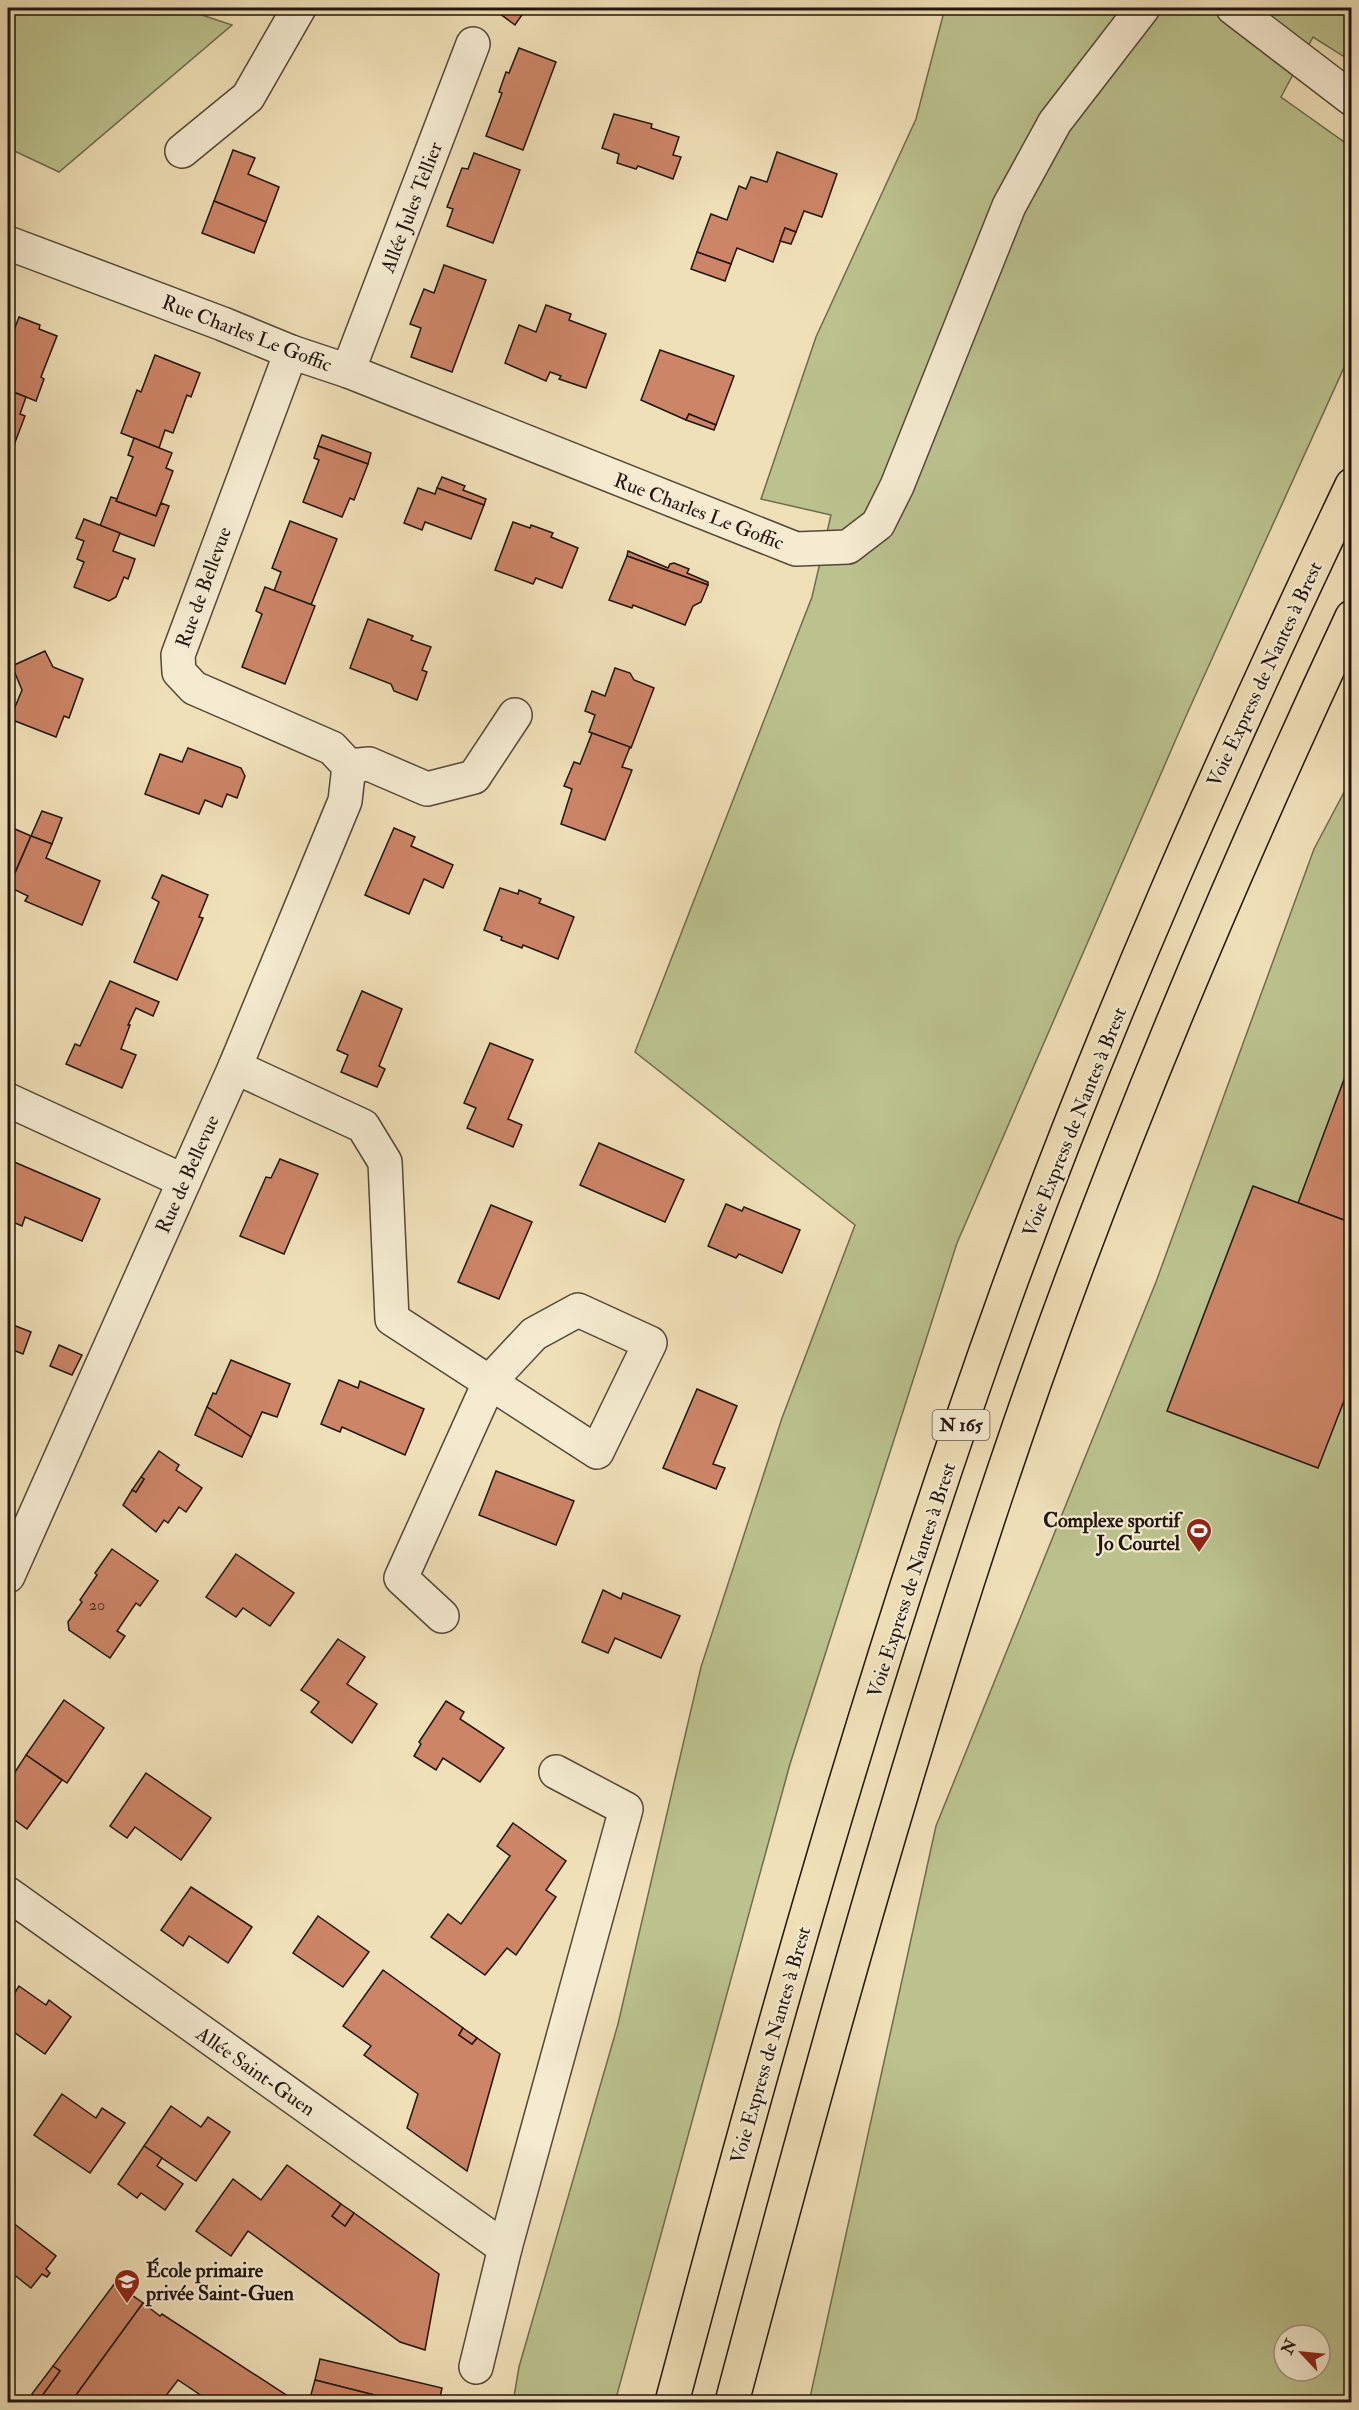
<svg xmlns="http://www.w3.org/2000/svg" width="1359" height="2410" font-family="'IM FELL Double Pica',serif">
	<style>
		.green { fill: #bbc28e; stroke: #6e6c4e; stroke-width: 1.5; fill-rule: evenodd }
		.building { fill: #cc8567; stroke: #21150e; stroke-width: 1.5 }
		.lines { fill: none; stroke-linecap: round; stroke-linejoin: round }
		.street-casing { stroke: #554838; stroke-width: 36 }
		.highway-casing { stroke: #21150e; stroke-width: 36 }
		.street { stroke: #f5ebd1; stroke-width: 33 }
		.highway { stroke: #f0e0b8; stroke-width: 33 }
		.labels { text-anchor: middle; stroke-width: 4.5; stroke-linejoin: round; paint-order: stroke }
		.number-label { font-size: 16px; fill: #4c3124 }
		.shield { fill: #f5ebd1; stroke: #615548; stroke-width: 1.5 }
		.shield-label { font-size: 18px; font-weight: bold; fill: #21150e }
		.street-label { font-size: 20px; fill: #21150e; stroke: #f5ebd1 }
		.poi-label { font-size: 20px; font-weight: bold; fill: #21150e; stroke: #f5ebd1; text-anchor: end }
	</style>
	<rect width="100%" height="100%" fill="#f0e0b8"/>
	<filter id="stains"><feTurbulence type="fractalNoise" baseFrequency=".00333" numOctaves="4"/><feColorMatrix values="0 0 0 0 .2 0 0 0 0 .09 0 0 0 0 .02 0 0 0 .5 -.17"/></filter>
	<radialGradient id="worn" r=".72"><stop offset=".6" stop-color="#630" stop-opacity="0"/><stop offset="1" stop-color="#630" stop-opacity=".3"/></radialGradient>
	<g class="green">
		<path d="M8,8H181L232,25L59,172L8,148Z"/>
		<path d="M945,8H1351V61L1313,37L1281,97L1351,147V352L1186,716L957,1243L790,1764L615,2402H513L519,2367L618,2024L701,1667L782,1418L855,1225L635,1052L812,597L831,515L761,499L816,337L916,119Z"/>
		<path d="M1351,779V2402H809L936,1826L1156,1282L1314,849ZM1284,2335H1320V2371H1284Z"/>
	</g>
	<g class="building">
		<path d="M492,8H523L526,9L515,25Z"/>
		<path d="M519,48L556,62L523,150L486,136L502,93L499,92L506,72L509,73Z"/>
		<path d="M614,114L652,124L651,128L679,137L673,155L681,157L673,179L638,166L636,169L617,163L619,154L602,148Z"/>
		<path d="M233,150L255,158L248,174L279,187L266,222L214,201Z"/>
		<path d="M777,152L837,174L822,217L804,211L796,232L785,228L773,262L737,248L731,264L697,252L711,214L727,220L739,186L746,189L751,177L767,182Z"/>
		<path d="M474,153L520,170L493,243L447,226L453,209L447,207L462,168L468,169Z"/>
		<path d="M214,201L266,222L254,253L202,233Z"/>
		<path d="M785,228L796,232L791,244L780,241Z"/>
		<path d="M697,252L731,264L725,281L691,269Z"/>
		<path d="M444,265L486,280L452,372L411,357L421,328L410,324L424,289L434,293Z"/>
		<path d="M546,305L571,314L569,320L606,334L586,388L559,379L561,376L550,372L546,381L505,363L519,325L536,332Z"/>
		<path d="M19,317L40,325L39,329L57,336L41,377L44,379L36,401L8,390V343H9Z"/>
		<path d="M660,350L734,376L716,425L689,414L686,420L641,400Z"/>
		<path d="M155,355L200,373L191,397L187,395L173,433L165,430L159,448L121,433L137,390L141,392Z"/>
		<path d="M8,390L26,397L20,414L25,416L8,461Z"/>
		<path d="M689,414L716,425L714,430L686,420Z"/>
		<path d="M322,435L371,453L368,464L318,446Z"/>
		<path d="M134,438L172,453L166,468L173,471L156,516L116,501L133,457L128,455Z"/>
		<path d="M318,446L368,464L354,500L350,498L342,517L303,502L319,460L314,458Z"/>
		<path d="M442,477L465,486L463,490L486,499L484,505L437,488Z"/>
		<path d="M418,488L435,494L437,488L484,505L471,539L425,522L422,530L404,523Z"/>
		<path d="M111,497L117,499L116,501L156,516L161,503L169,506L154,546L100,526Z"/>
		<path d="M84,519L120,533L113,551L135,559L128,579L124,577L116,597L109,601L74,587L84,562L77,559L84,541L76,538Z"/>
		<path d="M290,521L337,539L311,605L274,591L281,572L272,568Z"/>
		<path d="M513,522L530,528L531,525L553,533L551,537L578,548L562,588L536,578L533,584L495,570Z"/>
		<path d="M628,551L668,568L670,564L674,563L689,569L687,573L708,582V585L627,556Z"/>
		<path d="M627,556L708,585L701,602L693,606L685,625L633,605L632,608L609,600Z"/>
		<path d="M265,587L315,606L285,684L242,667L262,614L256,611Z"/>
		<path d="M368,619L413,636L411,640L431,647L422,670L427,672L417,700L394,691L391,684L350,668Z"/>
		<path d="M45,651L53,667L83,679L69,718L64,716L56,737L10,719L22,690L12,666Z"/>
		<path d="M615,668L630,673L634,680L654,688L631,748L589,732L595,715L585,711L592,691L605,696Z"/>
		<path d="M592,733L630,747L622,767L632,770L605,840L561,824L572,789L564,786L574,762L580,764Z"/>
		<path d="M188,748L241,768L245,776L237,798L227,794L222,807L205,800L199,814L145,794L160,754L182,762Z"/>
		<path d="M42,811L62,818L52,844L31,836Z"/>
		<path d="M8,826L31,836L9,887H8Z"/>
		<path d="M394,828L415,837L411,846L453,865L443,888L424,879L409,914L365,895Z"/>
		<path d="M31,836L52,844L46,858L100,881L82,925L25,901L28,896L9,887Z"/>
		<path d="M162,875L208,895L199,917L203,918L177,980L134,962L159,902L152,898Z"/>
		<path d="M500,888L518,894L519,890L541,899L539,903L574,917L558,959L523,945L522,948L501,940L502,937L484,930Z"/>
		<path d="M110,981L159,1002L153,1016L136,1008L128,1025H130L121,1049L136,1055L122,1088L66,1064L75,1044L80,1046Z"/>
		<path d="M362,991L402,1009L379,1066L385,1069L377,1087L341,1072L348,1055L337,1050Z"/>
		<path d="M490,1043L533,1060L508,1119L522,1125L513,1147L467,1128L476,1108L464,1103Z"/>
		<path d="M1352,1058V1223L1298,1203Z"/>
		<path d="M599,1143L684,1180L665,1222L580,1185Z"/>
		<path d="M280,1159L318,1174L284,1254L240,1236L266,1177L271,1178Z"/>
		<path d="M12,1161L100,1199L82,1241L25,1217L22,1226L8,1220V1172Z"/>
		<path d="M1253,1186L1352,1223V1380L1318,1468L1167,1411Z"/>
		<path d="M726,1204L742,1211L744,1207L800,1230L782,1273L739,1254L736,1258L708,1246Z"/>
		<path d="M491,1205L532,1222L499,1299L458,1282Z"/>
		<path d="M8,1323L31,1332L23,1354L8,1348Z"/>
		<path d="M59,1345L82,1355L72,1375L50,1366Z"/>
		<path d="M231,1360L290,1384L277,1417L262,1412L251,1437L207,1407L213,1393L216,1394Z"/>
		<path d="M339,1380L358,1388L360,1381L424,1409L405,1455L342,1427L340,1432L321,1424Z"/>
		<path d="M697,1389L737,1406L713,1464L725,1468L716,1489L663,1468Z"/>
		<path d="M207,1407L251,1437L242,1457L195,1435Z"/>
		<path d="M159,1451L179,1465L176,1470L202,1488L186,1512L179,1507L168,1523L164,1520L156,1532L123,1505L132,1490L136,1492L144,1479L141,1477Z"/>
		<path d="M496,1471L574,1501L556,1545L479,1515Z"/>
		<path d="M141,1477L144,1479L136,1492L132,1490Z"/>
		<path d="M112,1549L158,1581L140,1606L136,1603L117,1631L125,1636L110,1658L69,1630L68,1622L82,1602L80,1600L97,1575L95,1573Z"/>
		<path d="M236,1554L294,1593L270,1626L243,1608L236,1617L206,1597Z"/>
		<path d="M603,1590L621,1599L623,1593L680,1616L661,1658L615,1638L608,1653L582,1642Z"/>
		<path d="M338,1639L365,1657L347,1684L377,1704L352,1743L311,1712L319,1702L301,1690Z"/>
		<path d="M64,1700L104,1728L67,1783L26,1755Z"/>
		<path d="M446,1701L464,1712L460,1719L504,1748L480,1782L443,1758L436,1770L414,1756L421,1744L419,1742Z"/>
		<path d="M26,1755L62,1780L27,1829L8,1815V1783Z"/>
		<path d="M146,1773L211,1818L181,1860L135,1827L127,1838L110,1826Z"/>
		<path d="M513,1823L566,1861L546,1890L556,1897L516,1955L507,1948L485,1975L431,1937L448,1914L461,1924L510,1856L497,1846Z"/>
		<path d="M191,1887L252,1927L228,1963L189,1936L183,1946L161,1930Z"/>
		<path d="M318,1916L369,1952L343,1987L293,1953Z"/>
		<path d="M383,1970L463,2028L459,2035L472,2044L477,2038L500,2054L467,2171L407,2128L418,2094L364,2055L371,2046L343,2026Z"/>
		<path d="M19,1986L46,2005L49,2000L71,2017L45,2054L8,2028V2003Z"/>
		<path d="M463,2028L477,2038L472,2044L459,2035Z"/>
		<path d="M62,2094L96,2118L102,2108L125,2123L90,2173L34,2135Z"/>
		<path d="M171,2106L201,2127L208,2117L230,2132L196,2181L144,2146Z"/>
		<path d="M144,2146L162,2158L157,2166L183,2184L165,2210L141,2193L137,2198L118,2184Z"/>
		<path d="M287,2165L341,2204L332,2216L345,2226L354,2213L439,2274L425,2350L400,2342L248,2231L231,2256L196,2231L233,2179L261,2200Z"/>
		<path d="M341,2204L354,2213L345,2226L332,2216Z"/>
		<path d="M8,2219L56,2256L46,2269L50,2273L47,2277L42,2274L31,2288L8,2270Z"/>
		<path d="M115,2283L143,2303L71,2402H43L39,2400L60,2371L53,2366Z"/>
		<path d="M143,2303L160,2316L162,2314L297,2402H211L178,2380L161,2402H71Z"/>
		<path d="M320,2359L442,2388L439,2402H402L315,2380Z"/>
		<path d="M53,2366L60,2371L39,2400L32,2394Z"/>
		<path d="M315,2380L402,2402H309Z"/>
	</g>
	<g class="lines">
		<defs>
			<g id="street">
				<path d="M1233,8L1352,99"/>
				<path d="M182,151L248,97L299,8"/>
				<path d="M8,243L223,324L291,352L348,371L796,549L848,547L878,524L897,486L1009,206L1055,122L1143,8"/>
				<path d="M348,371L473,44"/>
				<path d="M349,766L369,764L427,789L474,777L515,715"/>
				<path d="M235,1067L363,1126L385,1162L392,1319L597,1452L650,1343L578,1310L534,1334L490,1381L401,1578L442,1616"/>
				<path d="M8,1100L184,1181"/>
				<path d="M8,1576L235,1067L345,801L349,766L332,748L194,688L179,672L178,655L291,352"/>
				<path d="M8,1894L505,2248"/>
				<path d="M476,2367L505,2248L626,1809L556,1772"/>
			</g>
			<g id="highway">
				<path d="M672,2402C771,2030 875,1658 1006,1295C1106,1019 1226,750 1352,485"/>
				<path d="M732,2402C823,2059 917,1717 1035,1381C1127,1121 1235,867 1352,617"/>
			</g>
		</defs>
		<use href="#street" class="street-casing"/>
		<use href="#highway" class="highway-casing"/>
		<use href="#street" class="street"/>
		<use href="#highway" class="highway"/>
	</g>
	<defs>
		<symbol id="stadium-pin" viewBox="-11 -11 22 30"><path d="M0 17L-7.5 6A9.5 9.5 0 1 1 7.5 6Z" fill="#8f2418" stroke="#f5ebd1"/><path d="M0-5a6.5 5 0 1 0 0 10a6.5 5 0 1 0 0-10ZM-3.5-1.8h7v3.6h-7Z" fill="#fff"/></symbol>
		<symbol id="school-pin" viewBox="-11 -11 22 30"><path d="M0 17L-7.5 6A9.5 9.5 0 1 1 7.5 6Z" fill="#8f2418" stroke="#f5ebd1"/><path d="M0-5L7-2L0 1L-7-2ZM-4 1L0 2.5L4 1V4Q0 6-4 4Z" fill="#fff"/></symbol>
	</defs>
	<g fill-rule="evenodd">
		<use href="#stadium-pin" x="1184" y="1516" width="30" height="40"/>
		<use href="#school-pin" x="112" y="2267" width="30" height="40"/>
	</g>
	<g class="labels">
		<g class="number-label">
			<text x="97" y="1610">20</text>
		</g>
		<rect class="shield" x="932.5" y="1410" width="57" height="30" rx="4.5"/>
		<g class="shield-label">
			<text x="961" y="1431">N 165</text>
		</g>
		<g class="street-label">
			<text transform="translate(411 207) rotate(-69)" y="7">Allée Jules Tellier</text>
			<text transform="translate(247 333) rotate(21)" y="7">Rue Charles Le Goffic</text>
			<text transform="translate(699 511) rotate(21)" y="7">Rue Charles Le Goffic</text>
			<text transform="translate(203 587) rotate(-70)" y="7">Rue de Bellevue</text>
			<text transform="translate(1264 674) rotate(-65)" y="7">Voie Express de Nantes à Brest</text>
			<text transform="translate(1074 1122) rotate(-68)" y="7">Voie Express de Nantes à Brest</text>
			<text transform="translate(187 1174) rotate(-66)" y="7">Rue de Bellevue</text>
			<text transform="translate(911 1580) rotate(-72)" y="7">Voie Express de Nantes à Brest</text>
			<text transform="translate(770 2045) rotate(-74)" y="7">Voie Express de Nantes à Brest</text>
			<text transform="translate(256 2071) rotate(35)" y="7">Allée Saint-Guen</text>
		</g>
		<g class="poi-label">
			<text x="1180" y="1527">Complexe sportif<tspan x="1180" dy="23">Jo Courtel</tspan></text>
			<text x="146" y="2277" text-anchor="start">École primaire<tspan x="146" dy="23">privée Saint-Guen</tspan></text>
		</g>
	</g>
	<rect width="1359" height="2410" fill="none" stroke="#f0e0b8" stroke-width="30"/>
	<rect x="9" y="9" width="1341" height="2392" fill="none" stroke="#21150e" stroke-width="3"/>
	<rect x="15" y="15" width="1329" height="2380" fill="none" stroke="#21150e" stroke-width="1.5"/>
	<g transform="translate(1302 2353) rotate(296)"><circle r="28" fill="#f5ebd1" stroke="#a09583" stroke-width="1.5"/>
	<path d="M0-4.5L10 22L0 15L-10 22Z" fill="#8f2418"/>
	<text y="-9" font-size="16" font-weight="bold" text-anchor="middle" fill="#21150e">N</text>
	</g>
	<rect width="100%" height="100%" filter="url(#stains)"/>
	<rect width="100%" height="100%" fill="url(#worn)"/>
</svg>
